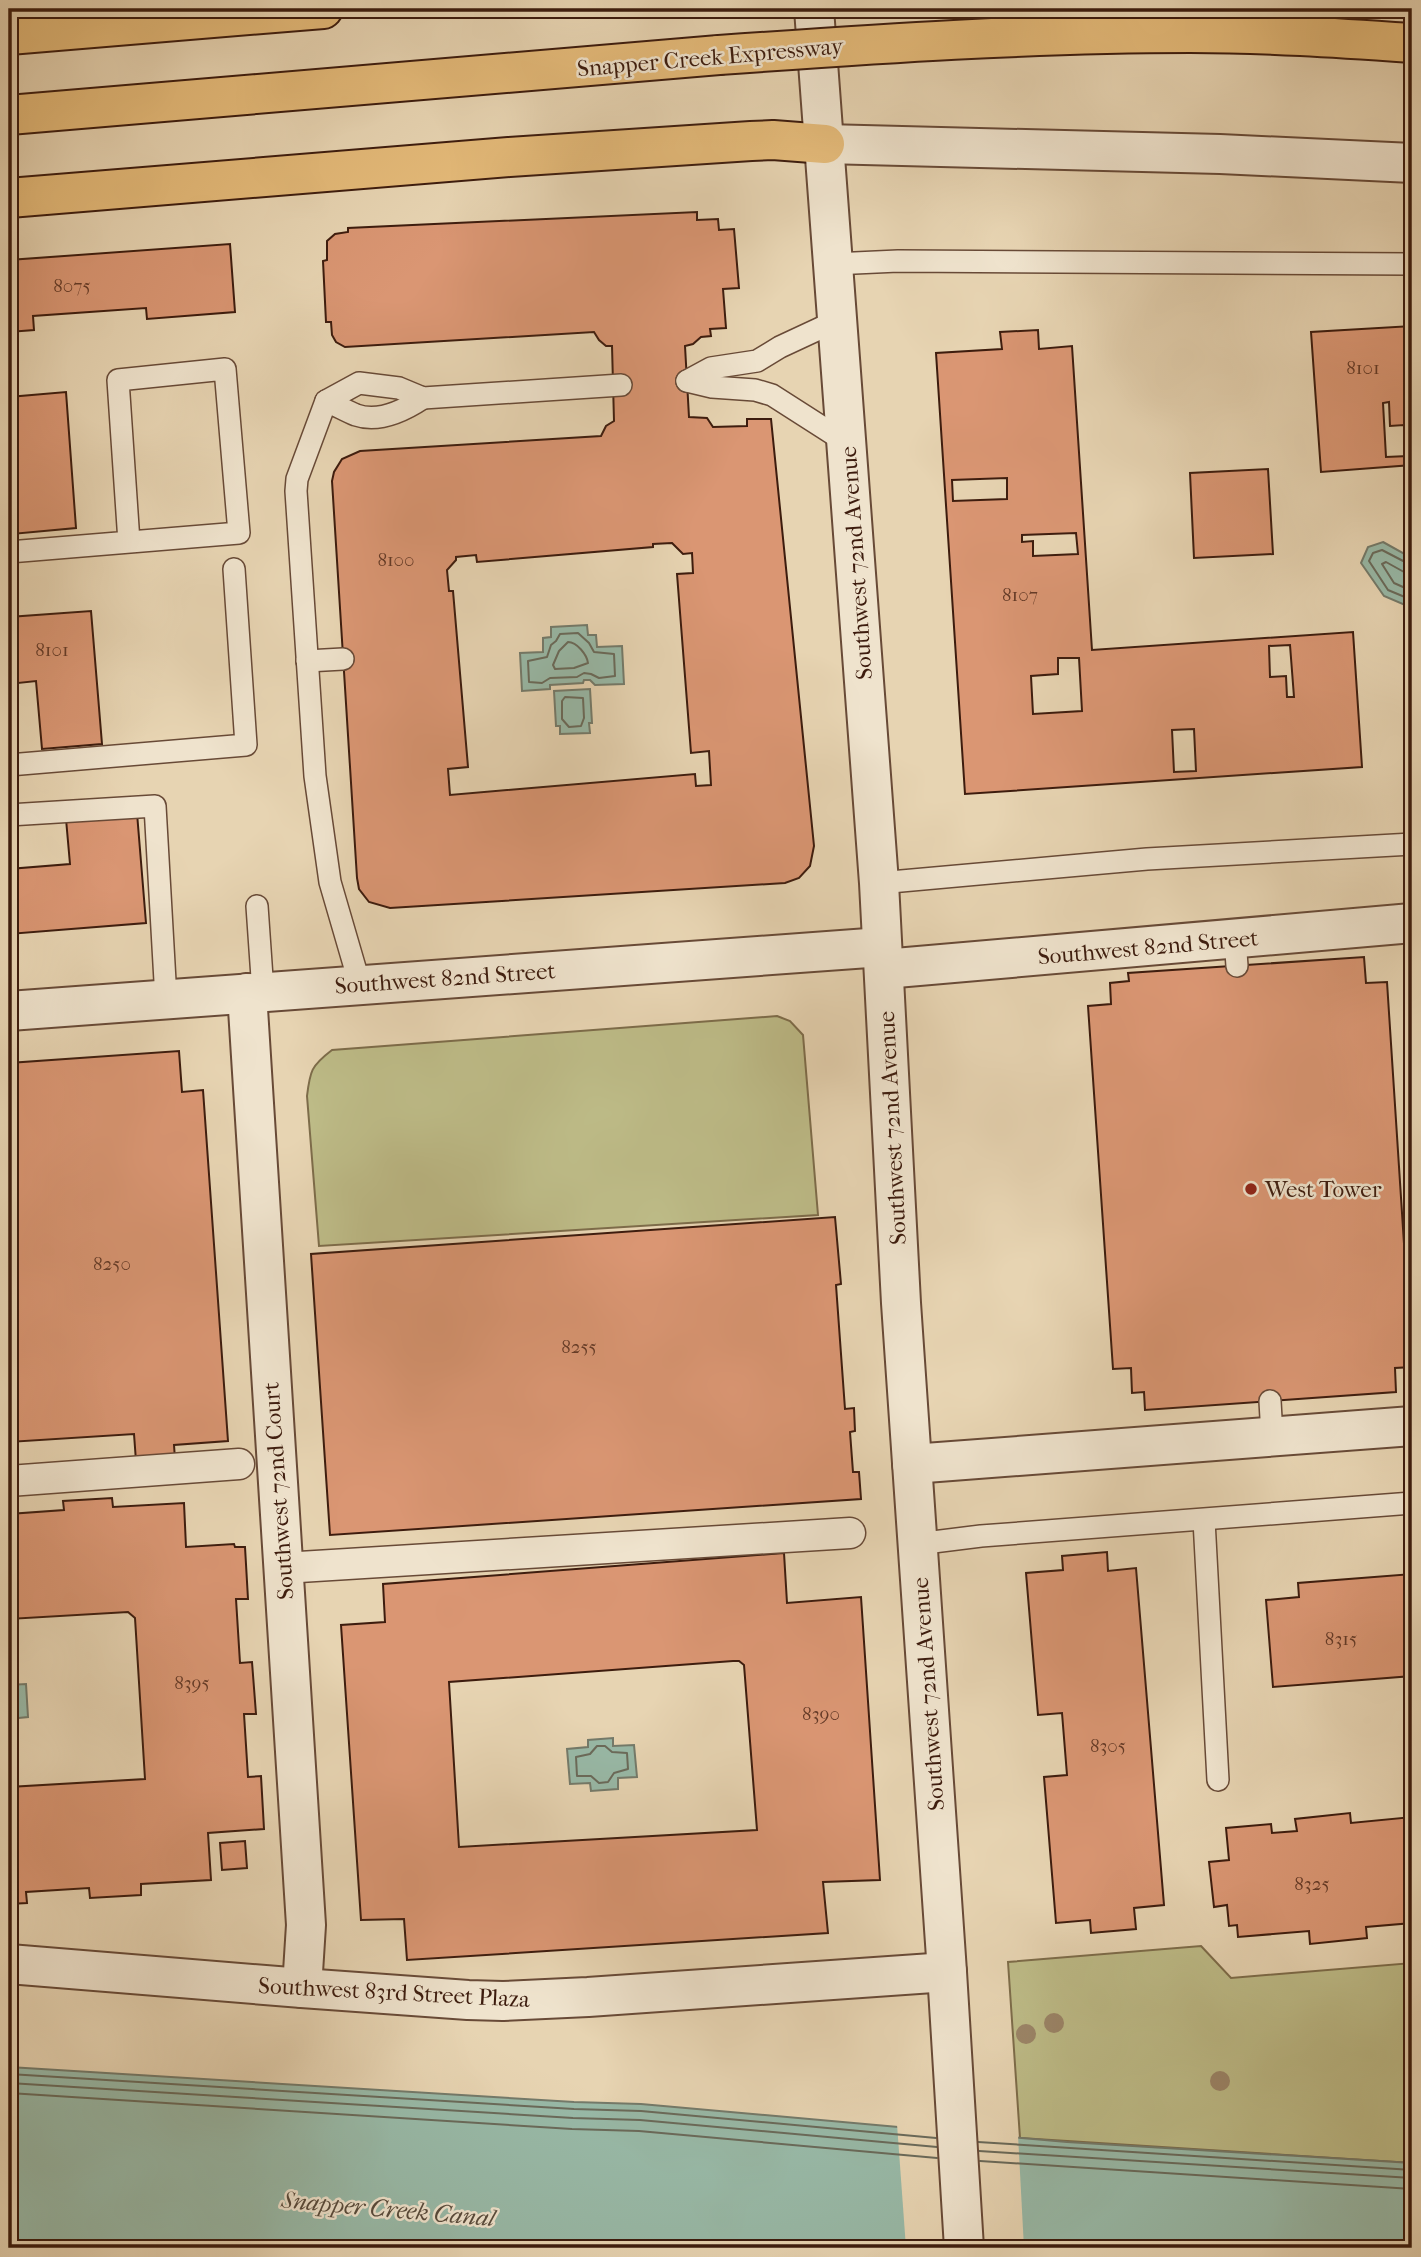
<svg xmlns="http://www.w3.org/2000/svg" width="1421" height="2257" font-family="'IM FELL French Canon',serif">
	<style>
		.green { fill: #bdbb87; stroke: #7d6c4a; stroke-width: 2 }
		.water { fill: #98b9a7; stroke: #747a6a; stroke-width: 2 }
		.pier { fill: #e7d4b2 }
		.lines { fill: none; stroke-linecap: round; stroke-linejoin: round }
		.shore { stroke: #6a6a5a; stroke-width: 2 }
		.building { fill: #da9673; stroke: #3d1c0e; stroke-width: 2; fill-rule: evenodd }
		.service-casing { stroke: #684a37; stroke-width: 24 }
		.pedestrian-casing { stroke: #684a37; stroke-width: 33 }
		.minor-casing { stroke: #684a37; stroke-width: 42 }
		.tertiary-casing { stroke: #684a37; stroke-width: 42 }
		.motorway-casing { stroke: #3d1c0e; stroke-width: 42 }
		.service { stroke: #efe3cd; stroke-width: 21 }
		.pedestrian { stroke: #efe3cd; stroke-width: 30 }
		.minor { stroke: #efe3cd; stroke-width: 38 }
		.tertiary { stroke: #efe3cd; stroke-width: 38 }
		.motorway { stroke: #e4ba79; stroke-width: 38 }
		.motorway-bridge-casing { stroke: #3d1c0e; stroke-width: 42; stroke-linecap: butt }
		.motorway-bridge { stroke: #e4ba79; stroke-width: 38 }
		.tree { fill: #9b8568 }
		.poi-dot { fill: #8f2418; stroke: #efe3cd; stroke-width: 2.5 }
		.labels { text-anchor: middle; stroke-width: 5; stroke-linejoin: round; paint-order: stroke }
		.number-label { font-size: 19px; fill: #643a27 }
		.street-label { font-size: 23px; fill: #3d1c0e; stroke: #efe3cd }
		.poi-label { font-size: 23px; fill: #3d1c0e; stroke: #efe3cd; text-anchor: start }
		.water-label { font-size: 24px; font-style: italic; fill: #584b3c; stroke: #efe3cd }
	</style>
	<rect width="100%" height="100%" fill="#e7d4b2"/>
	<filter id="stains"><feTurbulence type="fractalNoise" baseFrequency=".00286" numOctaves="4"/><feColorMatrix values="0 0 0 0 .2 0 0 0 0 .09 0 0 0 0 .02 0 0 0 .5 -.17"/></filter>
	<radialGradient id="worn" r=".72"><stop offset=".6" stop-color="#630" stop-opacity="0"/><stop offset="1" stop-color="#630" stop-opacity=".3"/></radialGradient>
	<g class="green">
		<path d="M777,1016L790,1021L803,1035L818,1215L319,1246L307,1096C310,1071 311,1066 332,1050Z"/>
		<path d="M1201,1946L1231,1978L1412,1963V2163L1020,2138L1008,1962Z"/>
	</g>
	<g class="water">
		<path d="M1383,542L1412,558V608L1384,596L1361,563L1368,547Z"/>
		<path d="M587,625L588,635H596L597,647L622,646L624,684L595,685L590,680H584L583,683L550,685V689L522,691L520,653L543,652V638L551,637V627Z"/>
		<path d="M590,689L592,723H589L590,733L560,734V726H556L554,691Z"/>
		<path d="M26,1684L28,1717L9,1719V1685Z"/>
		<path d="M613,1738V1746L634,1745L637,1777L618,1778V1789L591,1791L590,1783L570,1784L567,1749L588,1747V1740Z"/>
		<path d="M9,2067L574,2102L641,2104L1067,2142L1412,2163V2248H9Z"/>
	</g>
	<path class="pier" d="M897,2124L1018,2135L1024,2248H906Z"/>
	<g class="lines">
		<g class="shore">
			<path d="M1412,564L1407,563L1382,550L1373,553L1369,561L1388,590L1412,600"/>
			<path d="M1412,573L1404,572L1386,562L1382,564L1394,583L1412,591"/>
			<path d="M578,633L589,643L594,652L614,654L615,676L599,678L591,674L584,673L577,677L550,678L542,683L529,682L528,661L547,657L551,645L556,641L560,634Z"/>
			<path d="M568,642C577,642 587,655 588,663L574,668L555,669L553,665L559,651Z"/>
			<path d="M565,697L583,698L584,718L581,726L569,727L562,719V701Z"/>
			<path d="M597,1746H605L612,1752L627,1753L628,1769L614,1773L608,1782L599,1783L591,1776H577L576,1757L590,1754Z"/>
			<path d="M9,2074L574,2109L641,2111L936,2138"/>
			<path d="M9,2083L573,2118L640,2120L937,2147"/>
			<path d="M9,2093L572,2129L639,2131L937,2158"/>
			<path d="M978,2142L1412,2170"/>
			<path d="M979,2151L1412,2178"/>
			<path d="M980,2161L1412,2189"/>
		</g>
	</g>
	<g class="building">
		<path d="M697,212V220L718,219L719,230L734,229L739,288L723,289L726,328L710,329L711,336L701,337L693,344L685,346L689,417L707,418L713,427L747,426V419H771L814,846L810,866L799,878L785,883L390,908L369,902L359,889L357,878L332,481L334,472L342,459L360,451L601,436L606,426L614,421L612,346H606L599,340L594,332L345,347L336,342L332,335L331,322H326L323,261L327,260V241L335,234L348,232V228ZM672,543L683,554L692,553L693,573L677,574L691,753L709,751L711,785L696,786L695,774L450,795L448,769L468,767L453,591H449L447,570L456,560V557L476,555L477,562L653,547V544Z"/>
		<path d="M230,244L235,312L147,319L146,308L33,316L34,330L9,332V260Z"/>
		<path d="M1412,326V465L1321,472L1311,332ZM1389,402L1390,426L1404,425L1405,448H1407L1408,456L1386,457L1383,403Z"/>
		<path d="M1038,330L1039,349L1072,346L1092,650L1353,632L1362,767L965,794L936,353L1002,349L1000,332ZM1007,478V499L953,501L952,480ZM1076,533L1078,554L1033,556V541L1022,542V535ZM1290,645L1294,697H1287L1286,676L1270,677L1269,646ZM1058,658H1079L1082,711L1033,714L1031,676L1058,674ZM1194,729L1196,771L1174,772L1172,730Z"/>
		<path d="M66,392L76,528L12,534L9,491V397Z"/>
		<path d="M1268,469L1273,554L1194,558L1190,473Z"/>
		<path d="M91,611L102,744L42,749L36,681L9,684V617Z"/>
		<path d="M137,813L146,923L9,934V869L70,864L66,819Z"/>
		<path d="M1364,957L1366,983L1387,982L1412,1367L1395,1368L1396,1392L1145,1410L1144,1392L1132,1393L1131,1368L1113,1369L1088,1006L1111,1004L1110,983L1129,981L1128,973Z"/>
		<path d="M179,1051L182,1092L203,1090L228,1441L174,1445L175,1459L136,1461L134,1434L9,1442V1063Z"/>
		<path d="M835,1217L841,1284L836,1285L845,1409L854,1408L855,1431L850,1432L853,1472H859L861,1499L330,1535L311,1254Z"/>
		<path d="M112,1498L113,1507L184,1503L186,1547L234,1544L235,1547H245L248,1599H236L240,1663L252,1662L256,1714H244L248,1777L261,1776L264,1829L208,1833L211,1880L141,1884V1895L90,1898L89,1888L26,1892L27,1903L9,1904V1787L145,1779L135,1618L128,1612L9,1619V1514L64,1510L63,1501Z"/>
		<path d="M1107,1552L1108,1571L1136,1568L1164,1905L1134,1908L1136,1929L1091,1933L1090,1920L1056,1923L1044,1777L1067,1775L1062,1713L1038,1715L1026,1573L1063,1570L1062,1556Z"/>
		<path d="M784,1553L787,1603L861,1597L880,1880L823,1882L828,1933L407,1960L404,1919L361,1920L341,1625L385,1622L383,1584ZM733,1661H739L744,1665L757,1830L459,1847L449,1682Z"/>
		<path d="M1412,1574V1676L1273,1687L1266,1600L1299,1597L1298,1583Z"/>
		<path d="M1350,1813L1351,1823L1412,1817V1923L1366,1927L1367,1938L1310,1944L1309,1931L1238,1937L1237,1925L1229,1926L1227,1905L1214,1907L1209,1862L1229,1860L1226,1828L1271,1824L1272,1833L1297,1831L1295,1819Z"/>
		<path d="M245,1841L247,1868L222,1870L220,1843Z"/>
	</g>
	<g class="lines">
		<defs>
			<g id="service">
				<path d="M833,264L898,261L1412,264"/>
				<path d="M687,381L712,387L755,390L772,395L847,443"/>
				<path d="M687,381L711,368L757,361L780,347L838,320"/>
				<path d="M326,401C336,405 346,411 356,415C379,423 405,410 423,398"/>
				<path d="M9,552L239,533L225,369L118,380L129,542"/>
				<path d="M307,661L343,659"/>
				<path d="M9,765L246,745L234,569"/>
				<path d="M9,815L155,806L166,999"/>
				<path d="M879,883L1147,859L1412,844"/>
				<path d="M257,906L263,992"/>
				<path d="M1235,939L1237,966"/>
				<path d="M360,985L330,882L315,776L296,491L297,479L326,401L359,383L399,388L423,398L621,385"/>
				<path d="M1270,1401L1272,1436"/>
				<path d="M1204,1520L1218,1780"/>
				<path d="M917,1544L981,1536L1412,1503"/>
			</g>
			<g id="pedestrian">
				<path d="M9,1481L239,1464"/>
				<path d="M283,1568L850,1533"/>
			</g>
			<g id="minor">
				<path d="M884,969L1412,923"/>
				<path d="M247,993L306,1925L302,1988"/>
				<path d="M912,1464L1412,1426"/>
				<path d="M9,1964L302,1988L468,2000L503,2001L588,1997L947,1972"/>
			</g>
			<g id="tertiary">
				<path d="M814,9L879,883L901,1303L947,1972L964,2248"/>
				<path d="M825,144L1220,154L1412,163"/>
				<path d="M9,1011L882,947"/>
			</g>
			<g id="motorway">
				<path d="M9,35L323,9"/>
				<path d="M9,115L719,55"/>
				<path d="M9,198L509,157L751,141L773,140L825,144"/>
			</g>
		</defs>
		<use href="#service" class="service-casing"/>
		<use href="#pedestrian" class="pedestrian-casing"/>
		<use href="#minor" class="minor-casing"/>
		<use href="#tertiary" class="tertiary-casing"/>
		<use href="#motorway" class="motorway-casing"/>
		<use href="#service" class="service"/>
		<use href="#pedestrian" class="pedestrian"/>
		<use href="#minor" class="minor"/>
		<use href="#tertiary" class="tertiary"/>
		<use href="#motorway" class="motorway"/>
		<defs>
			<path id="motorway-bridge" d="M719,55C876,44 1033,33 1190,33C1264,33 1338,38 1412,43"/>
		</defs>
		<use href="#motorway-bridge" class="motorway-bridge-casing"/>
		<use href="#motorway-bridge" class="motorway-bridge"/>
	</g>
	<g class="tree">
		<circle cx="1054" cy="2023" r="10"/>
		<circle cx="1026" cy="2034" r="10"/>
		<circle cx="1220" cy="2081" r="10"/>
	</g>
	<circle class="poi-dot" cx="1251" cy="1189" r="7"/>
	<g class="labels">
		<g class="number-label">
			<text x="72" y="292">8075</text>
			<text x="1363" y="374">8101</text>
			<text x="396" y="566">8100</text>
			<text x="1020" y="601">8107</text>
			<text x="52" y="656">8101</text>
			<text x="112" y="1270">8250</text>
			<text x="579" y="1353">8255</text>
			<text x="1341" y="1645">8315</text>
			<text x="192" y="1689">8395</text>
			<text x="821" y="1720">8390</text>
			<text x="1108" y="1752">8305</text>
			<text x="1312" y="1890">8325</text>
		</g>
		<g class="street-label">
			<text transform="translate(710 57) rotate(-5)" y="8">Snapper Creek Expressway</text>
			<text transform="translate(856 563) rotate(-94)" y="8">Southwest 72nd Avenue</text>
			<text transform="translate(1148 947) rotate(-5)" y="8">Southwest 82nd Street</text>
			<text transform="translate(445 978) rotate(-4)" y="8">Southwest 82nd Street</text>
			<text transform="translate(892 1128) rotate(-93)" y="8">Southwest 72nd Avenue</text>
			<text transform="translate(278 1491) rotate(-94)" y="8">Southwest 72nd Court</text>
			<text transform="translate(928 1694) rotate(-94)" y="8">Southwest 72nd Avenue</text>
			<text transform="translate(394 1992) rotate(3)" y="8">Southwest 83rd Street Plaza</text>
		</g>
		<g class="poi-label">
			<text x="1265" y="1197">West Tower</text>
		</g>
		<g class="water-label">
			<text transform="translate(388 2209) rotate(5)" y="8">Snapper Creek Canal</text>
		</g>
	</g>
	<rect width="1421" height="2257" fill="none" stroke="#e7d4b2" stroke-width="35"/>
	<rect x="10" y="10" width="1400" height="2236" fill="none" stroke="#3d1c0e" stroke-width="3.5"/>
	<rect x="18" y="18" width="1386" height="2222" fill="none" stroke="#3d1c0e" stroke-width="2"/>
	<rect width="100%" height="100%" filter="url(#stains)"/>
	<rect width="100%" height="100%" fill="url(#worn)"/>
</svg>
